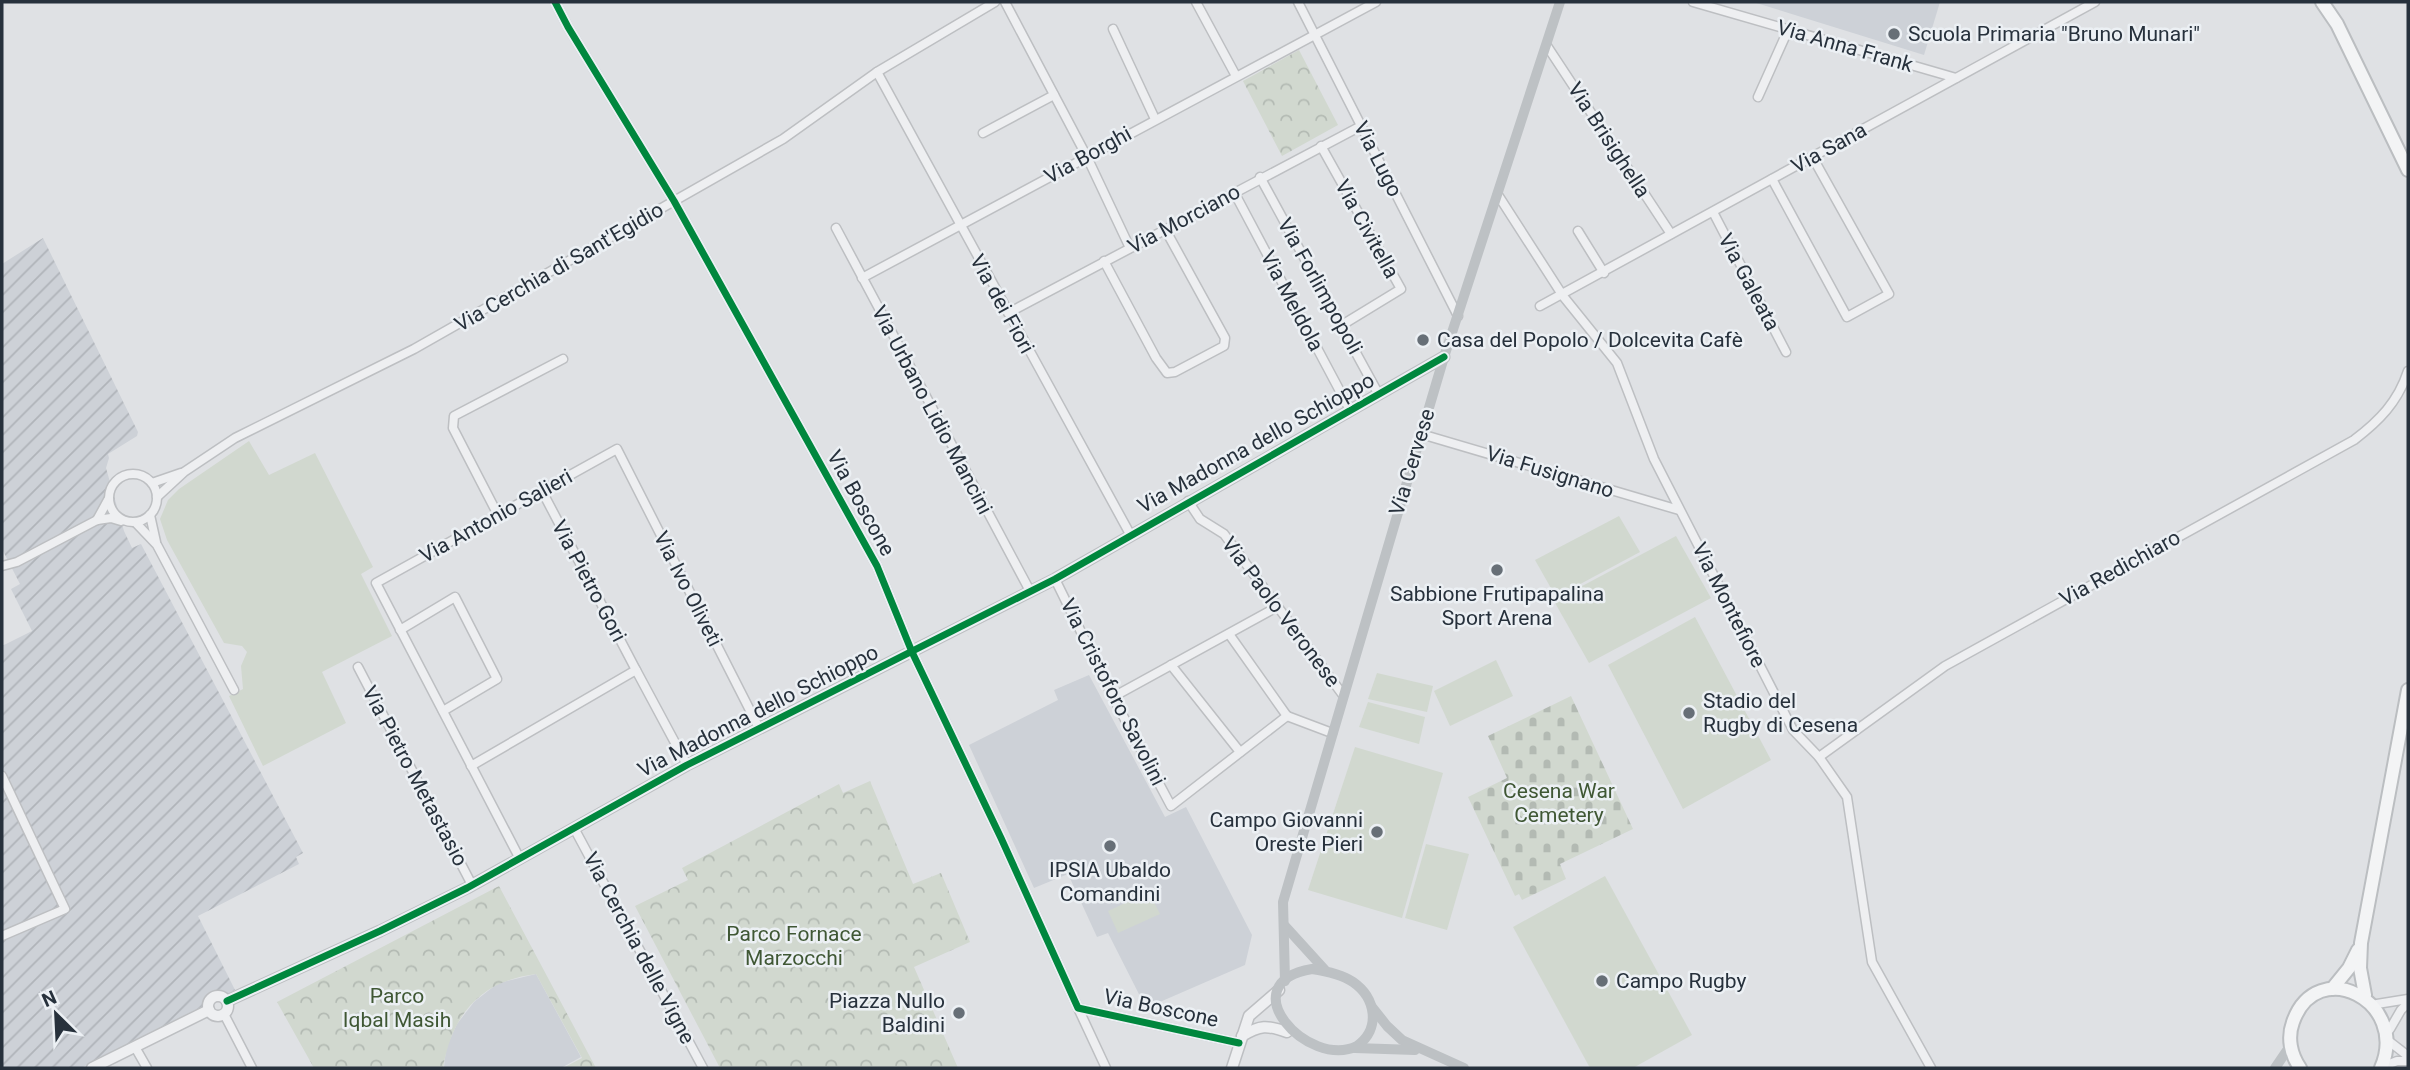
<svg xmlns="http://www.w3.org/2000/svg" width="2410" height="1070" font-family="Roboto,sans-serif">
	<style>
		.built { fill: #cdd1d7 }
		.industrial { fill: url(#industrial-furrows) }
		.grass { fill: #d1d8cf }
		.cemetery { fill: url(#cemetery-stones) }
		.park { fill: url(#park-crowns) }
		.lines { fill: none; stroke-linecap: round; stroke-linejoin: round }
		.minor-casing { stroke: #bdbfc2; stroke-width: 11 }
		.tertiary-casing { stroke: #bdbfc2; stroke-width: 13 }
		.primary-casing { stroke: #bbbec1; stroke-width: 16 }
		.minor { stroke: #eeeff1; stroke-width: 8 }
		.tertiary { stroke: #eeeff1; stroke-width: 10 }
		.secondary { stroke: #bdc1c4; stroke-width: 10 }
		.primary { stroke: #f3f4f5; stroke-width: 12 }
		.cycleway-casing { stroke: #ecf0f4; stroke-width: 11 }
		.cycleway { stroke: #00873e; stroke-width: 7 }
		.poi-dot { fill: #676f77; stroke: #ecf0f4; stroke-width: 2.5 }
		.labels { text-anchor: middle; stroke-width: 5; stroke-linejoin: round; paint-order: stroke }
		.poi-label { font-size: 21px; fill: #27313c; stroke: #ecf0f4; text-anchor: start }
		.street-label { font-size: 21px; fill: #27313c; stroke: #ecf0f4 }
		.park-label { font-size: 21px; fill: #3f5734; stroke: #ecf0f4 }
	</style>
	<defs>
		<pattern id="industrial-furrows" width="10" height="10" patternUnits="userSpaceOnUse" patternTransform="scale(1.75)"><rect width="10" height="10" fill="#cdd1d7"/><path d="M-1 1l2-2M0 10L10 0M9 11l2-2" fill="none" stroke="#b0b4b9"/></pattern>
		<pattern id="cemetery-stones" width="16" height="16" patternUnits="userSpaceOnUse" patternTransform="scale(1.75)"><rect width="16" height="16" fill="#d1d8cf"/><path d="M2 7V4a2 2 0 0 1 4 0v3zM10 15v-3a2 2 0 0 1 4 0v3z" fill="#b3bab3"/></pattern>
		<pattern id="park-crowns" width="20" height="18" patternUnits="userSpaceOnUse" patternTransform="scale(1.75)"><rect width="20" height="18" fill="#d1d8cf"/><path d="M2 6a3 3 0 1 1 6 0M12 15a3 3 0 1 1 6 0" fill="none" stroke="#b3bab3"/></pattern>
	</defs>
	<rect width="100%" height="100%" fill="#dfe1e4"/>
	<g class="built">
		<path d="M1753,2H1940L1924,55Z"/>
		<path d="M1089,675L1165,817L1186,807L1252,935L1245,965L1146,1008L1108,933L1097,937L1068,874L1034,888L969,745L1058,700L1054,690Z"/>
		<path d="M536,974L581,1057L561,1068H444L446,1048L457,1024L474,1002L498,983Z"/>
	</g>
	<path class="industrial" d="M43,238L138,432L137,436L108,454L109,458L106,468L124,531L132,548L141,544L303,853L296,857L299,864L198,916L235,990L81,1068H2V646L32,631L11,589L20,584L2,549V264Z"/>
	<g class="grass">
		<path d="M249,441L269,475L315,453L373,567L361,574L392,636L322,672L346,723L263,766L229,696L243,689L241,666L247,652L242,646L224,643L167,540L160,519L168,500L179,489Z"/>
		<path d="M1619,516L1640,552L1556,597L1535,560Z"/>
		<path d="M1676,536L1711,598L1589,663L1554,601Z"/>
		<path d="M1695,617L1771,760L1683,809L1608,665Z"/>
		<path d="M1496,660L1513,696L1450,726L1434,691Z"/>
		<path d="M1377,673L1433,686L1427,712L1368,699Z"/>
		<path d="M1368,702L1425,717L1419,744L1359,727Z"/>
		<path d="M1355,747L1443,773L1402,918L1308,890Z"/>
		<path d="M1426,844L1469,854L1447,930L1405,918Z"/>
		<path d="M1605,876L1692,1035L1633,1068H1590L1513,927Z"/>
		<path d="M1149,892L1160,914L1118,933L1108,911Z"/>
	</g>
	<path class="cemetery" d="M1571,696L1633,829L1560,864L1566,879L1522,900L1519,894L1515,896L1468,797L1507,778L1488,736Z"/>
	<g class="park">
		<path d="M1299,50L1338,125L1282,156L1243,81Z"/>
		<path d="M870,781L913,884L941,873L970,942L914,967L958,1068H720L635,906L688,880L682,868L839,784L843,793Z"/>
		<path d="M499,886L596,1068H563L582,1058L536,974C481,981 452,1014 443,1068H314L277,1002Z"/>
	</g>
	<g class="lines">
		<defs>
			<g id="minor">
				<path d="M555,2L568,27L674,201L877,566L912,652L1001,838L1078,1008L1239,1043"/>
				<path d="M1005,2L1087,157L1130,248"/>
				<path d="M1196,2L1236,76"/>
				<path d="M1298,2L1458,316"/>
				<path d="M1693,2L1956,78"/>
				<path d="M1113,29L1155,119"/>
				<path d="M1547,46L1671,234"/>
				<path d="M877,72L1130,534"/>
				<path d="M1758,97L1788,30"/>
				<path d="M983,133L1054,95"/>
				<path d="M1321,146L1401,289L1342,325"/>
				<path d="M1260,177L1379,395"/>
				<path d="M1772,179L1847,317L1889,294L1813,158"/>
				<path d="M1234,192L1350,410"/>
				<path d="M1498,195L1563,296L1617,363L1654,459L1793,730L1819,757L1847,797L1872,962L1931,1068"/>
				<path d="M1713,212L1786,352"/>
				<path d="M836,228L1030,591"/>
				<path d="M1578,231L1604,273"/>
				<path d="M1104,261L1156,358L1167,373L1175,372L1224,346L1225,338L1165,229"/>
				<path d="M862,278L1376,2"/>
				<path d="M1540,306L2095,2"/>
				<path d="M1008,313L1361,126"/>
				<path d="M1421,434L1679,510"/>
				<circle cx="133" cy="498" r="24"/>
				<path d="M152,483L181,473"/>
				<path d="M542,491L636,670"/>
				<path d="M157,497L184,472L235,438L414,349L783,139L877,72L995,2"/>
				<path d="M1188,501L1200,519L1224,534L1343,695"/>
				<path d="M150,515L156,542"/>
				<path d="M498,515L453,428L454,416L563,359"/>
				<path d="M97,520L108,500"/>
				<path d="M136,523L157,545L234,690"/>
				<path d="M2,566L17,562L97,520L111,518L121,521"/>
				<path d="M1055,579L1113,697L1171,806L1287,716"/>
				<path d="M400,630L455,597L497,679L443,711"/>
				<path d="M1229,634L1287,716"/>
				<path d="M1171,665L1240,752"/>
				<path d="M358,667L472,885"/>
				<path d="M1113,697L1277,607"/>
				<path d="M1287,716L1332,733"/>
				<path d="M1819,757L1945,666L2354,440C2379,421 2398,402 2408,371"/>
				<path d="M471,766L636,670L687,765"/>
				<path d="M2,776L65,909L2,936"/>
				<path d="M574,828L703,1068"/>
				<path d="M520,859L376,583L617,449L759,728"/>
				<path d="M2377,1004L2408,999"/>
				<path d="M1078,1008L1106,1068"/>
				<path d="M224,1014L252,1068"/>
				<path d="M2390,1029L2401,1010L2408,1003"/>
				<path d="M2390,1042L2408,1056"/>
				<path d="M135,1047L147,1068"/>
				<path d="M2382,1067L2397,1061H2408"/>
			</g>
			<g id="tertiary">
				<circle cx="218" cy="1006" r="10"/>
				<path d="M227,1001L380,931L467,888L687,765L1055,579L1444,357"/>
				<path d="M1242,1036C1260,1025 1267,1025 1287,1032"/>
				<path d="M92,1068L209,1010"/>
				<path d="M1232,1068L1249,1016L1279,990"/>
			</g>
			<g id="primary">
				<path d="M2322,2L2337,24L2408,170"/>
				<path d="M2332,989L2349,968L2358,950"/>
				<path d="M2365,995L2360,968L2361,943L2408,690"/>
				<path d="M2300,1068C2291,1055 2287,1038 2293,1022C2317,954 2410,1001 2381,1068"/>
			</g>
		</defs>
		<use href="#minor" class="minor-casing"/>
		<use href="#tertiary" class="tertiary-casing"/>
		<use href="#primary" class="primary-casing"/>
		<use href="#minor" class="minor"/>
		<use href="#tertiary" class="tertiary"/>
		<g class="secondary">
			<path d="M1285,926L1325,970"/>
			<path d="M1312,969C1326,971 1341,974 1353,982C1376,998 1381,1029 1357,1046C1308,1070 1229,983 1312,969Z"/>
			<path d="M1285,981L1283,902L1444,357L1560,2"/>
			<path d="M1372,1007L1387,1026L1402,1040L1464,1068"/>
			<path d="M1355,1048L1415,1050"/>
			<path d="M2275,1068L2290,1046"/>
		</g>
		<use href="#primary" class="primary"/>
		<defs>
			<g id="cycleway">
				<path d="M555,2L568,27L674,201L877,566L912,652L1001,838L1078,1008L1239,1043"/>
				<path d="M227,1001L380,931L467,888L687,765L1055,579L1444,357"/>
			</g>
		</defs>
		<use href="#cycleway" class="cycleway-casing"/>
		<use href="#cycleway" class="cycleway"/>
	</g>
	<g class="poi-dot">
		<circle cx="1894" cy="34" r="7"/>
		<circle cx="1423" cy="340" r="7"/>
		<circle cx="1497" cy="570" r="7"/>
		<circle cx="1689" cy="713" r="7"/>
		<circle cx="1377" cy="832" r="7"/>
		<circle cx="1110" cy="846" r="7"/>
		<circle cx="1602" cy="981" r="7"/>
		<circle cx="959" cy="1013" r="7"/>
	</g>
	<g class="labels">
		<g class="poi-label">
			<text x="1908" y="41">Scuola Primaria "Bruno Munari"</text>
			<text x="1437" y="347">Casa del Popolo / Dolcevita Cafè</text>
			<text x="1497" y="601" text-anchor="middle">Sabbione Frutipapalina<tspan x="1497" dy="24">Sport Arena</tspan></text>
			<text x="1703" y="708">Stadio del<tspan x="1703" dy="24">Rugby di Cesena</tspan></text>
			<text x="1363" y="827" text-anchor="end">Campo Giovanni<tspan x="1363" dy="24">Oreste Pieri</tspan></text>
			<text x="1110" y="877" text-anchor="middle">IPSIA Ubaldo<tspan x="1110" dy="24">Comandini</tspan></text>
			<text x="1616" y="988">Campo Rugby</text>
			<text x="945" y="1008" text-anchor="end">Piazza Nullo<tspan x="945" dy="24">Baldini</tspan></text>
		</g>
		<g class="street-label">
			<text transform="translate(1845 46) rotate(16)" y="7">Via Anna Frank</text>
			<text transform="translate(1609 140) rotate(57)" y="7">Via Brisighella</text>
			<text transform="translate(1829 148) rotate(-29)" y="7">Via Sana</text>
			<text transform="translate(1088 155) rotate(-29)" y="7">Via Borghi</text>
			<text transform="translate(1378 159) rotate(63)" y="7">Via Lugo</text>
			<text transform="translate(1184 219) rotate(-28)" y="7">Via Morciano</text>
			<text transform="translate(1367 229) rotate(61)" y="7">Via Civitella</text>
			<text transform="translate(559 267) rotate(-30)" y="7">Via Cerchia di Sant'Egidio</text>
			<text transform="translate(1749 282) rotate(62)" y="7">Via Galeata</text>
			<text transform="translate(1320 286) rotate(61)" y="7">Via Forlimpopoli</text>
			<text transform="translate(1292 301) rotate(62)" y="7">Via Meldola</text>
			<text transform="translate(1002 304) rotate(61)" y="7">Via dei Fiori</text>
			<text transform="translate(932 410) rotate(62)" y="7">Via Urbano Lidio Mancini</text>
			<text transform="translate(1256 443) rotate(-29)" y="7">Via Madonna dello Schioppo</text>
			<text transform="translate(1412 462) rotate(-73)" y="7">Via Cervese</text>
			<text transform="translate(1550 472) rotate(17)" y="7">Via Fusignano</text>
			<text transform="translate(861 503) rotate(61)" y="7">Via Boscone</text>
			<text transform="translate(496 516) rotate(-29)" y="7">Via Antonio Salieri</text>
			<text transform="translate(2120 568) rotate(-29)" y="7">Via Redichiaro</text>
			<text transform="translate(589 581) rotate(62)" y="7">Via Pietro Gori</text>
			<text transform="translate(688 589) rotate(63)" y="7">Via Ivo Oliveti</text>
			<text transform="translate(1729 605) rotate(63)" y="7">Via Montefiore</text>
			<text transform="translate(1281 612) rotate(53)" y="7">Via Paolo Veronese</text>
			<text transform="translate(1113 692) rotate(63)" y="7">Via Cristoforo Savolini</text>
			<text transform="translate(758 711) rotate(-27)" y="7">Via Madonna dello Schioppo</text>
			<text transform="translate(415 776) rotate(62)" y="7">Via Pietro Metastasio</text>
			<text transform="translate(639 948) rotate(62)" y="7">Via Cerchia delle Vigne</text>
			<text transform="translate(1161 1008) rotate(12)" y="7">Via Boscone</text>
		</g>
		<g class="park-label">
			<text x="1559" y="798">Cesena War<tspan x="1559" dy="24">Cemetery</tspan></text>
			<text x="794" y="941">Parco Fornace<tspan x="794" dy="24">Marzocchi</tspan></text>
			<text x="397" y="1003">Parco<tspan x="397" dy="24">Iqbal Masih</tspan></text>
		</g>
	</g>
	<rect width="2410" height="1070" fill="none" stroke="#27313c" stroke-width="7"/>
	<g transform="translate(56 1014) rotate(336)" stroke="#ecf0f4" stroke-width="5" paint-order="stroke">
	<path d="M0-5L12 26L0 18L-12 26Z" fill="#27313c"/>
	<text y="-10" font-size="19" font-weight="bold" text-anchor="middle" fill="#27313c">N</text>
	</g>
</svg>
